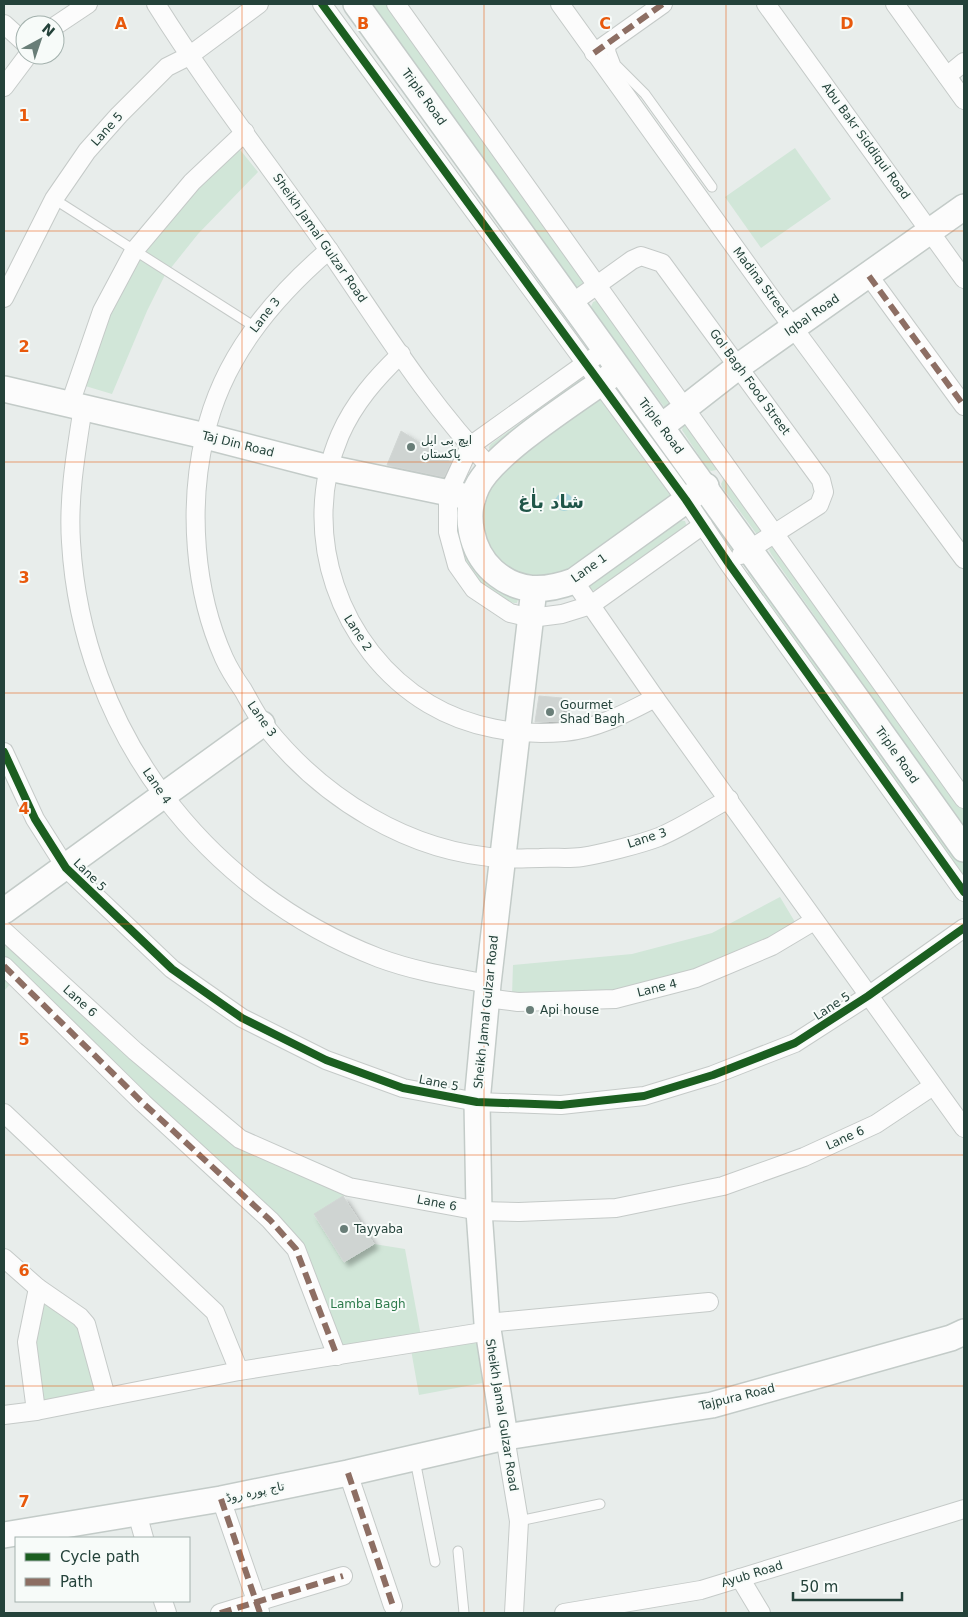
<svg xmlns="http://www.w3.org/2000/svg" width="968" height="1617" font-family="'DejaVu Sans','Noto Sans Arabic',sans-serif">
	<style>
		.green { fill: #d1e6d8 }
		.water { fill: #a9d4db }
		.building { fill: #cfd4d2; stroke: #d1d6d4; filter: url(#shadow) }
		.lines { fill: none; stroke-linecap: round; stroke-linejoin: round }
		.lane-casing { stroke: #c5cac8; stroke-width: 11 }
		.street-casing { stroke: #c5cac8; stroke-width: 20 }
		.secondary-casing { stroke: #c3cbc8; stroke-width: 28 }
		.lane { stroke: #fcfcfc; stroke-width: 9 }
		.street { stroke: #fcfcfc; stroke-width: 18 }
		.secondary { stroke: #fcfcfc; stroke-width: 25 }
		.quiet { stroke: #8d6e63; stroke-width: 6; stroke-dasharray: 12 6; stroke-linecap: butt }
		.cycleway-casing { stroke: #f7fbf9; stroke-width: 11 }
		.cycleway { stroke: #1b5e20; stroke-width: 8 }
		.grid { fill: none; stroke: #e8590c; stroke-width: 1; stroke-opacity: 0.55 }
		.poi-dot { fill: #697e78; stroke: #f7fbf9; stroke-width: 2 }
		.labels { text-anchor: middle; stroke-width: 4; stroke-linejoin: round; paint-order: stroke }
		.street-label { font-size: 12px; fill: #24423a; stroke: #f7fbf9 }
		.poi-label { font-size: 12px; fill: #24423a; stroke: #f7fbf9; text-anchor: start }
		.park-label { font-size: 12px; fill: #2d7a4b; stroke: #f7fbf9 }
		.district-label { font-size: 18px; font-weight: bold; fill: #1f5548; stroke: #f7fbf9 }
		.grid-label { font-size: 16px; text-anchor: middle; font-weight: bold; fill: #e8590c; stroke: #f7fbf9; stroke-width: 4; stroke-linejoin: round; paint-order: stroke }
	</style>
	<defs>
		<filter id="shadow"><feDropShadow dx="4.5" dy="4.5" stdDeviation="2.5" flood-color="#0004"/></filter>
	</defs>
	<rect width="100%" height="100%" fill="#e8edeb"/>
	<g class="green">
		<path d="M371,4H389L590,280L577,290Z"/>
		<path d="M237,146L258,172L198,234L170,269L140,250Z"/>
		<path d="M795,148L831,199L761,248L725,197Z"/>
		<path d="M138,258L165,275L147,311L112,394L82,385L107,311Z"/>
		<path d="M598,300L678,405L668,412L594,312L591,307L593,302Z"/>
		<path d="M582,378L586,379L490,452L489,447L491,444Z"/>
		<path d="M603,394L680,498L562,577L525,578L504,568L481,538L479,498L490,475Z"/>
		<path d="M628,401L691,480L687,487L625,404Z"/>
		<path d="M684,423L718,468L716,470L711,471L707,468L682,430Z"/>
		<path d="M724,478L767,530L758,536L722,487L721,484Z"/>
		<path d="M702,499L738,540L734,555L730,552L696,504Z"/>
		<path d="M458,516L519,596L517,603C508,605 472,581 468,572C460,557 458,536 453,519Z"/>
		<path d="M678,520L685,521L687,527L685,530L597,589L591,591L588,589L587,583Z"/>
		<path d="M773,545L778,547L964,808V828L771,554L769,550Z"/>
		<path d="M748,568L964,855V878L748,573Z"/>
		<path d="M780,897L798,927L710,968L617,995H512L513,965L632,954L712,933Z"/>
		<path d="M4,931L240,1139L349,1187L344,1196L314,1215L344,1262L374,1244L405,1249L422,1342L480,1333L488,1382L419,1395L410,1344L337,1356L296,1249L16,978L4,991Z"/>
		<path d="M38,1288L80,1317L106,1397L36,1411L27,1342Z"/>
	</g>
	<circle class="water" cx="564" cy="502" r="9"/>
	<g class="building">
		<path d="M401,431L451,462L444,477L387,465Z"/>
		<path d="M539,696L562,698L563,721L535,722Z"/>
		<path d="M343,1196L374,1244L344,1262L314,1214Z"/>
	</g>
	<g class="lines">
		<defs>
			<g id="lane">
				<path d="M610,42L611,52L616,65L645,94L712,187"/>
				<path d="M54,199L255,327"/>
				<path d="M415,1460L435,1562"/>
				<path d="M519,1521L600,1504"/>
				<path d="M458,1551L464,1613"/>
			</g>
			<g id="street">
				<path d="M156,4C208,87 269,165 326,246C378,321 427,402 491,468"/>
				<path d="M322,4L686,500L729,564L964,892"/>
				<path d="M396,4L964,799"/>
				<path d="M560,4L772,299L964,559"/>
				<path d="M766,4L964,279"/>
				<path d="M895,4L964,100"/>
				<path d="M4,24L25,43"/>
				<path d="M55,26L88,4"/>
				<path d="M594,53L663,4"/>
				<path d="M947,76L964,62"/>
				<path d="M4,87L28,55"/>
				<path d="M329,250C271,300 222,359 205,435C188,507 194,591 224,658C229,669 236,680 243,690C250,702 256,715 265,726C322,798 409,853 503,858C515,859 528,858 540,858C554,857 568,859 582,857C601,854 641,844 659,837C683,827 706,811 729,799"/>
				<path d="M869,276L964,406"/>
				<path d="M4,298L54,199L87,151L119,115L167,67L189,56L259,4"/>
				<path d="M572,303L632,260L641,256L662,263L821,480L824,492L819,505L741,555"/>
				<path d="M401,354C376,378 354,403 340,435C298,532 339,650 429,704C469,728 518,736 564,732C597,729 626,713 655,698"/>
				<path d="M596,356L470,446L448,494V532L457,565L474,589L510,613L531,618L562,614L591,605L703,525"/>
				<path d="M70,404L102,311L134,251L192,182L245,132"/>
				<path d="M83,407C76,452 68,497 71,542C82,731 205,891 379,958C414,971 451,977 488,984"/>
				<path d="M574,581L655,698L964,1128"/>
				<path d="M4,752L35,819L66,868L172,969L242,1018L326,1060L403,1088L477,1102L561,1105L644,1096L713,1075L795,1043L868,996L964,928"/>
				<path d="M4,931L135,1051L240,1139L349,1187L479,1211L519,1212L616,1208L723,1186L804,1157L876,1124L933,1086"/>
				<path d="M4,966L143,1103L270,1220L296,1249L337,1356"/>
				<path d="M486,998L518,1002L615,999L696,978L772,946L814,921"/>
				<path d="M4,1113L215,1312L239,1371"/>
				<path d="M4,1258L38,1288L80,1317L86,1324L106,1397"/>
				<path d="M487,1323L709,1302"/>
				<path d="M36,1411L27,1342L38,1288"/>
				<path d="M4,1415L36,1411L239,1371L489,1331"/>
				<path d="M505,1437L519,1521L514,1613"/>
				<path d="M348,1473L393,1606"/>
				<path d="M221,1499L260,1612"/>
				<path d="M137,1513L144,1538"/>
				<path d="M740,1578L761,1613"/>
				<path d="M163,1601L167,1613"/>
				<path d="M220,1613L343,1576"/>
				<path d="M564,1613L701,1590L964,1509"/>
			</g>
			<g id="secondary">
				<path d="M356,4C559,285 763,566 964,849"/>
				<path d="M619,370C584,396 494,451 477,487C463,514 471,551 493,571C518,593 544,592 574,581L706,486"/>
				<path d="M4,389L205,436L329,468L473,498"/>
				<path d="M662,426L739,366L964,207"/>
				<path d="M4,911L262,724"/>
				<path d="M505,1437L487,1323L479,1211L477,1102L488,984L534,589"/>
				<path d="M4,1535L221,1499L348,1473L505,1437L712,1405L951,1338L964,1332"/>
			</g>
		</defs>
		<use href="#lane" class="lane-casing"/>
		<use href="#street" class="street-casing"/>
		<use href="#secondary" class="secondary-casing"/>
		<use href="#lane" class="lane"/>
		<use href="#street" class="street"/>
		<use href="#secondary" class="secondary"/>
		<g class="quiet">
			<path d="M594,53L663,4"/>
			<path d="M869,276L964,406"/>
			<path d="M4,966L143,1103L270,1220L296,1249L337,1356"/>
			<path d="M348,1473L393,1606"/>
			<path d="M221,1499L260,1613"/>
			<path d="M220,1613L343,1576"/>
		</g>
		<defs>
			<g id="cycleway">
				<path d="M322,4L686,500L729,564L964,892"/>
				<path d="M4,752L35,819L66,868L172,969L242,1018L326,1060L403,1088L477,1102L561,1105L644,1096L713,1075L795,1043L868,996L964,928"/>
			</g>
		</defs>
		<use href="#cycleway" class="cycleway-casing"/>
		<use href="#cycleway" class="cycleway"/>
	</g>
	<path class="grid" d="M242,4V1613M484,4V1613M726,4V1613M4,231H964M4,462H964M4,693H964M4,924H964M4,1155H964M4,1386H964"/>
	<g class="poi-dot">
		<circle cx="411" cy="447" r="5"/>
		<circle cx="550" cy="712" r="5"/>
		<circle cx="530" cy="1010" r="5"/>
		<circle cx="344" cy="1229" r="5"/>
	</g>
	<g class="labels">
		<g class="street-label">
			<text transform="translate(424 97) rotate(54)" y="4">Triple Road</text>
			<text transform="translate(107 129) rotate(-48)" y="4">Lane 5</text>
			<text transform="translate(866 141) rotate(54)" y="4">Abu Bakr Siddiqui Road</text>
			<text transform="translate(320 238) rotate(55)" y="4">Sheikh Jamal Gulzar Road</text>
			<text transform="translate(761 282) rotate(53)" y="4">Madina Street</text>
			<text transform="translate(265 315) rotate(-52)" y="4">Lane 3</text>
			<text transform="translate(812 315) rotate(-35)" y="4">Iqbal Road</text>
			<text transform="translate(750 382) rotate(54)" y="4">Gol Bagh Food Street</text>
			<text transform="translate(661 426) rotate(53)" y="4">Triple Road</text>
			<text transform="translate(238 444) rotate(14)" y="4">Taj Din Road</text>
			<text transform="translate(589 568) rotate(-35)" y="4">Lane 1</text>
			<text transform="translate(358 633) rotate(57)" y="4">Lane 2</text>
			<text transform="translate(262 719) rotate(55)" y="4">Lane 3</text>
			<text transform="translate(897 755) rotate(55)" y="4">Triple Road</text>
			<text transform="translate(157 786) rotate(56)" y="4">Lane 4</text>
			<text transform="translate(647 838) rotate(-18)" y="4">Lane 3</text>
			<text transform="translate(90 875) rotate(45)" y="4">Lane 5</text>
			<text transform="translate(657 988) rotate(-14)" y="4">Lane 4</text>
			<text transform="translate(80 1001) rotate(42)" y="4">Lane 6</text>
			<text transform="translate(832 1006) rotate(-33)" y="4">Lane 5</text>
			<text transform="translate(486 1012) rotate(-84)" y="4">Sheikh Jamal Gulzar Road</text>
			<text transform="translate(439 1083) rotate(11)" y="4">Lane 5</text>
			<text transform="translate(845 1138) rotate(-24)" y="4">Lane 6</text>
			<text transform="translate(437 1203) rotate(11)" y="4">Lane 6</text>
			<text transform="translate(737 1397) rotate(-14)" y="4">Tajpura Road</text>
			<text transform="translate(502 1415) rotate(81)" y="4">Sheikh Jamal Gulzar Road</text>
			<text transform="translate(255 1492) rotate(-12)" y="4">تاج پورہ روڈ</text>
			<text transform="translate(752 1574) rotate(-17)" y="4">Ayub Road</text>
		</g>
		<g class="poi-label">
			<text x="421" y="444">ایچ بی ایل<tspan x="421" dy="14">پاکستان</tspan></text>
			<text x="560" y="709">Gourmet<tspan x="560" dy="14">Shad Bagh</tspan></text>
			<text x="540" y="1014">Api house</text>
			<text x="354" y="1233">Tayyaba</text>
		</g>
		<g class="park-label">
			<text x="368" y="1308">Lamba Bagh</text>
		</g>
		<g class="district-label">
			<text x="551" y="508">شاد باٰغ</text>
		</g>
	</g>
	<g class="grid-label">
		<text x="121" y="29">A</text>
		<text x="363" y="29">B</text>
		<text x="605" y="29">C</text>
		<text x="847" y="29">D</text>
		<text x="24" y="121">1</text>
		<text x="24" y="352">2</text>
		<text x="24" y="583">3</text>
		<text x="24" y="814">4</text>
		<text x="24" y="1045">5</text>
		<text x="24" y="1276">6</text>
		<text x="24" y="1507">7</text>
	</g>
	<rect width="968" height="1617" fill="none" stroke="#24423a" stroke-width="10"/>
	<rect x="15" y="1537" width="175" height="65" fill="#f7fbf9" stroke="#a3b1ad"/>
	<rect x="25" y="1553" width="25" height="8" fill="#1b5e20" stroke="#a3b1ad"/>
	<text x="60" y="1562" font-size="15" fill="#24423a">Cycle path</text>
	<rect x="25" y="1578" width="25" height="8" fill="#8d6e63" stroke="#a3b1ad"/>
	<text x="60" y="1587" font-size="15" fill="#24423a">Path</text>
	<g transform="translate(40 40) rotate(40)"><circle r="24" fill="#f7fbf9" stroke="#a3b1ad"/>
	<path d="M0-4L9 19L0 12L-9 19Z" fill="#697e78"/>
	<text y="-8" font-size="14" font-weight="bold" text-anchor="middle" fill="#24423a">N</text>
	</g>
	<path d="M793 1592v8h109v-8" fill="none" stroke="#24423a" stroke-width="2.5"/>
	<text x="800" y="1592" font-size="15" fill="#24423a" stroke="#f7fbf9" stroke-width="4" paint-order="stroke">50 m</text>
</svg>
